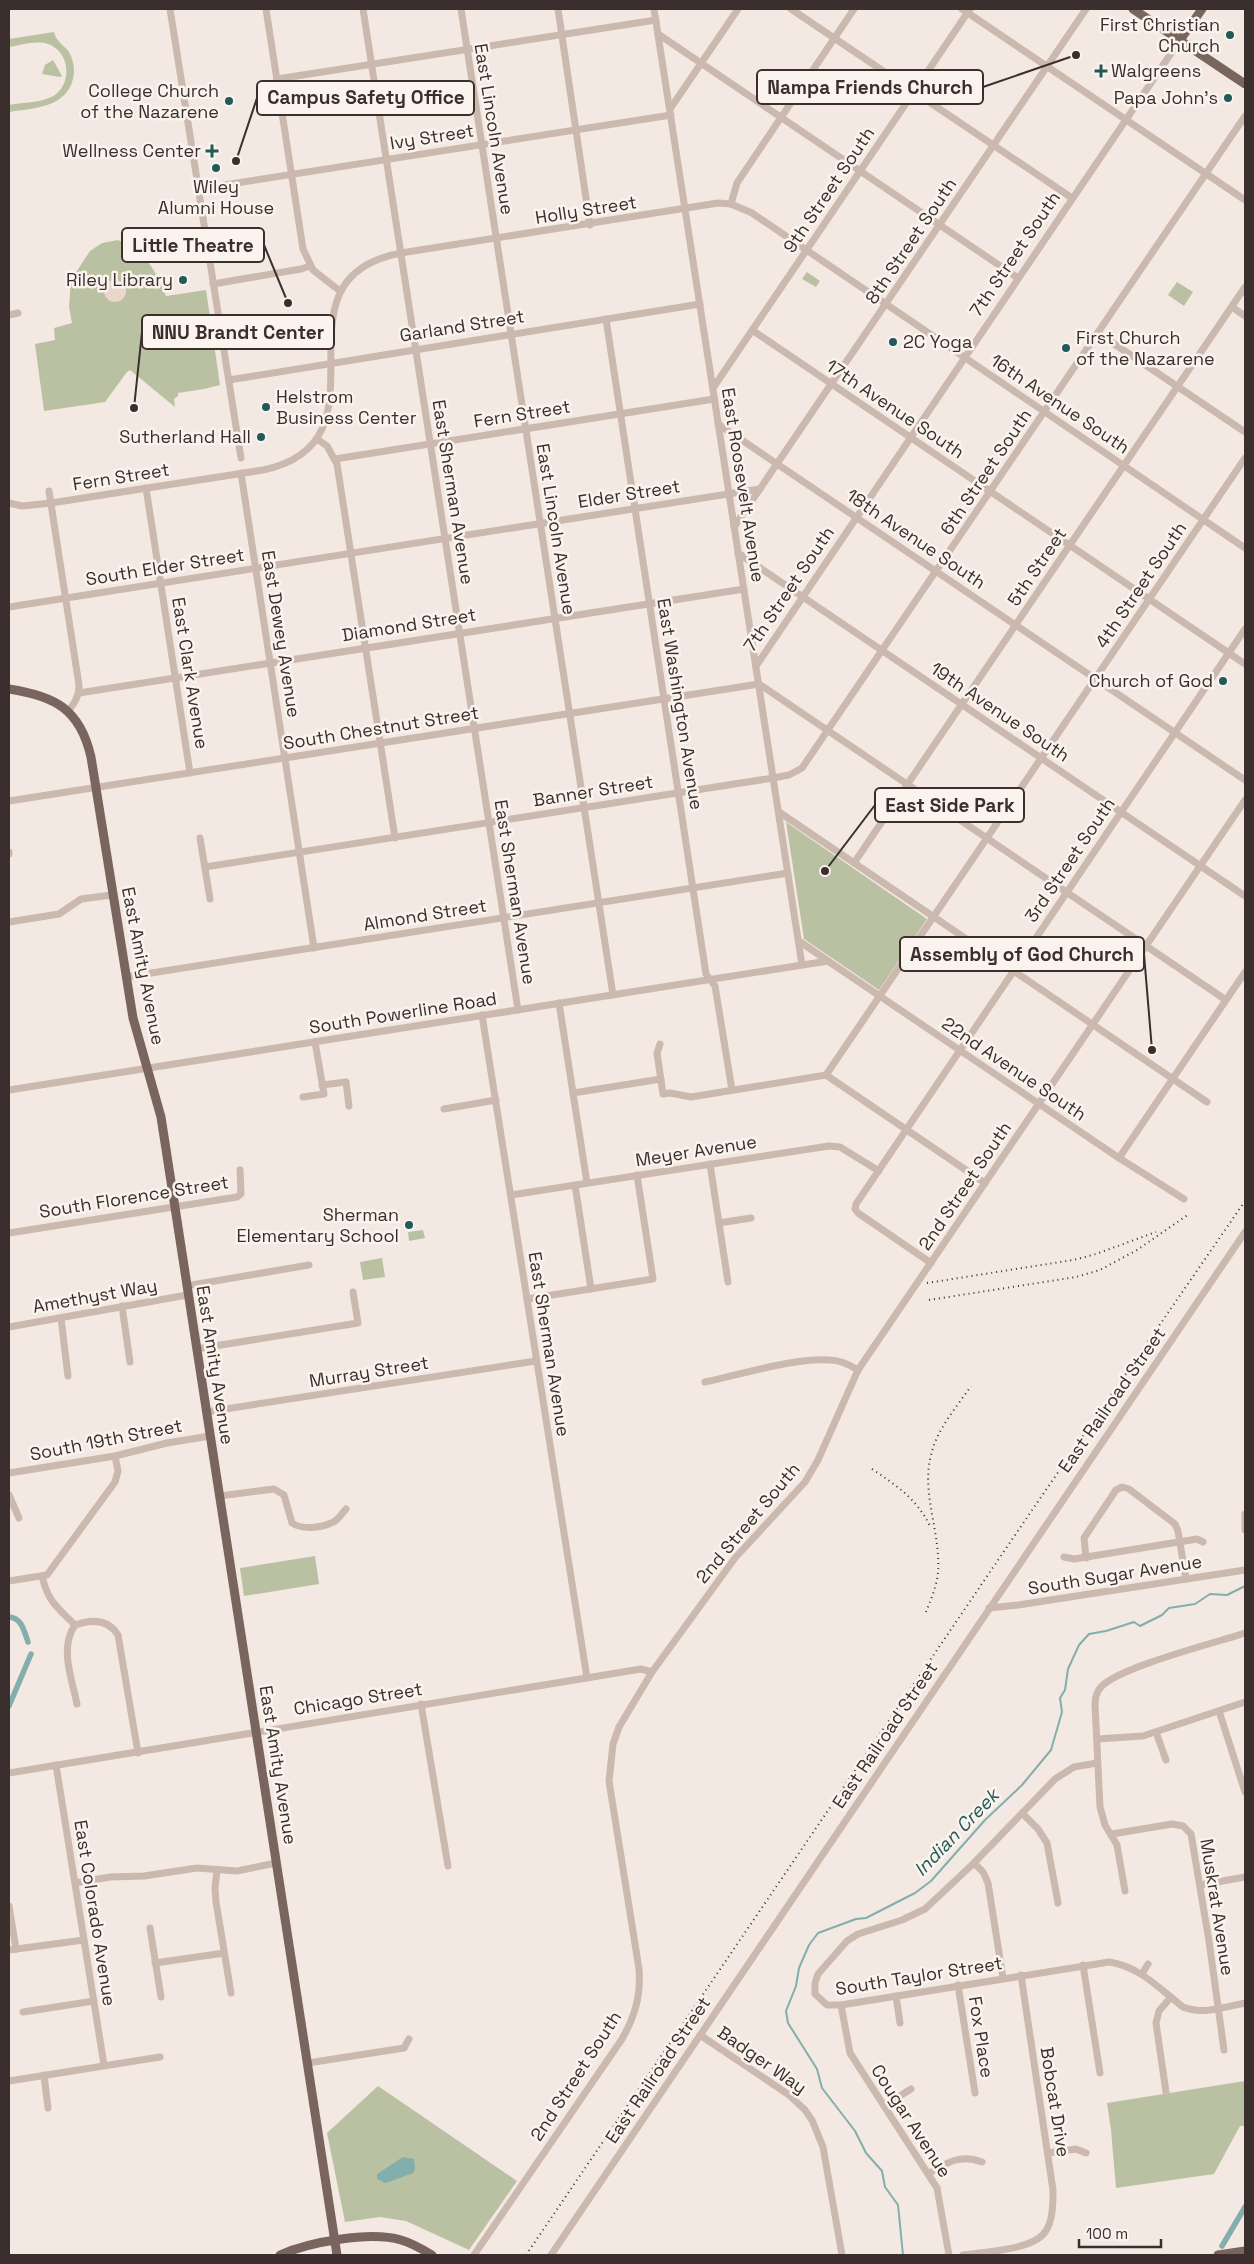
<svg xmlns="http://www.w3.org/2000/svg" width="1254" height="2264" font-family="'Space Grotesk',sans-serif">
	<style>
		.green { fill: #bac1a2 }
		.plaza { fill: #e9d8ca }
		.water { fill: #82aeac }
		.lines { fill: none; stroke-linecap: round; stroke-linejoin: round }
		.stream { stroke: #82aeac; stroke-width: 2 }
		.canal { stroke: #82aeac; stroke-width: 5.5 }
		.minor { stroke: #cbb8ae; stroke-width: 7 }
		.major { stroke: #7a655e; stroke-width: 9 }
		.rail { stroke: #3a2f2c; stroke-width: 2; stroke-dasharray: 1 4; stroke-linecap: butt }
		.poi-dot { fill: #235957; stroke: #faf3ee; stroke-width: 2 }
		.labels { text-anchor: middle; stroke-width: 5; stroke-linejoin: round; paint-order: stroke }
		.poi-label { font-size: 18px; fill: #3a2f2c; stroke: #faf3ee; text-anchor: end }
		.street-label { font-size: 18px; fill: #3a2f2c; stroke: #faf3ee }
		.water-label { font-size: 19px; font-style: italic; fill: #235957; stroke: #faf3ee }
		.leader { fill: none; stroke: #3a2f2c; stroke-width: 2 }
		.callout-dot { fill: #3a2f2c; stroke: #faf3ee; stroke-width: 2 }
		.callout { fill: #faf3ee; stroke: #3a2f2c; stroke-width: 2 }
		.callout-label { font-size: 19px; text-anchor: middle; font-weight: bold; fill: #3a2f2c }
	</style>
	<rect width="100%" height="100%" fill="#f3e9e2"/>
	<g class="green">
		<path d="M54,32C56,43 67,46 71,56C74,64 75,72 73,79C66,108 33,108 9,112V105C23,102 43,103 55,95C73,82 69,51 48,44C36,40 21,45 9,47V39Z"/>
		<path d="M53,60L62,76L60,77L42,74L45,65Z"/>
		<path d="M118,240C147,253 154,268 166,296L206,290L220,385L204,389L178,393V396L174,399L175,407L130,370L127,372L105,402L44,411L35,344L55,340L54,328L72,323L69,307L71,280L90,251L102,243Z"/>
		<path d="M807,272L820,281L816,287L802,279Z"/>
		<path d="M1177,282L1193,292L1184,306L1168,295Z"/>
		<path d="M786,822L927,919L879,990L804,939Z"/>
		<path d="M423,1230L425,1238L409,1241L408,1232Z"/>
		<path d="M382,1258L385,1277L363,1280L360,1262Z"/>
		<path d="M315,1556L319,1584L244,1596L240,1568Z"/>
		<path d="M1245,2081V2126H1240L1214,2174L1116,2188L1111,2130L1107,2103Z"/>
		<path d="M378,2086L517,2181L469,2250L406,2221L380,2217L345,2222L327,2133Z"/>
	</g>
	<circle class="plaza" cx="115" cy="291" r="11"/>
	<path class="water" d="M403,2157L414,2159L415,2169L413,2173L389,2182L385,2183L377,2179V2174Z"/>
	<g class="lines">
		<path class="stream" d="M903,2255L898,2205L885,2187L882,2171L866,2153L855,2131L822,2088L817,2069L788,2023L786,2011L796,1986L799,1968L809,1945L818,1933L856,1919L866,1918L915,1893L931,1881L985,1820L1022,1785L1051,1750L1062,1712L1060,1698L1065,1690L1068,1669L1079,1645L1089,1634L1106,1631L1134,1622L1140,1626L1162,1615L1169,1608L1195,1604L1210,1594L1227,1595L1245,1586"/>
		<g class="canal">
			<path d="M9,1617C22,1618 24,1631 28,1642"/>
			<path d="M9,1706L31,1654"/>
			<path d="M1222,2246L1245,2207"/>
		</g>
		<g class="minor">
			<path d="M170,9L241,458"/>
			<path d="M266,9L303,249L313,270L340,291"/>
			<path d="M363,9L518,1010"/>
			<path d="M461,9L613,995"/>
			<path d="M558,9L590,225"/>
			<path d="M654,9L802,965"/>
			<path d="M791,9L1072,198"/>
			<path d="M962,9L1245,200"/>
			<path d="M658,34L1018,278"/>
			<path d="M277,79L656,20"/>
			<path d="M670,109L738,9"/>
			<path d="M198,189L671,115"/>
			<path d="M731,204L737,183L854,9"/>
			<path d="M213,284L301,269L310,266"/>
			<path d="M1232,307L1245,316"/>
			<path d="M9,315L18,313"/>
			<path d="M606,319L706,974L715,986L732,1090"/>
			<path d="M752,330L1245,664"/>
			<path d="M1098,333L1245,432"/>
			<path d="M229,380L700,304"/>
			<path d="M713,388L970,9"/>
			<path d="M718,424L1245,780"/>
			<path d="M317,439L327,446L337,464L395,838"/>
			<path d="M335,459L714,399"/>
			<path d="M241,473L314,948"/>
			<path d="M146,488L190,773"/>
			<path d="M49,491L79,685C79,696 75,703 68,711"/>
			<path d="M9,503L22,506L51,503L263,470C400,441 261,279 401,253L718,203L731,204L752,213L1245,548"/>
			<path d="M734,527L1086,9"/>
			<path d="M738,553L1245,896"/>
			<path d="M9,607L760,489"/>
			<path d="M756,666L1180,40"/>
			<path d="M79,693L744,589"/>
			<path d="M9,801L759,684L1226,1000"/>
			<path d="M779,812L1207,1102"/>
			<path d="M200,838L210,899"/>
			<path d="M9,852V854"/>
			<path d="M854,863L1245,287"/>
			<path d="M205,867L773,778L789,775L802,768L1245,116"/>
			<path d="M9,922L59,914L81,899L112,895"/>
			<path d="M799,941L828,961"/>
			<path d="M126,977L788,873"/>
			<path d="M559,1003L587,1183"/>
			<path d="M482,1015L587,1678"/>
			<path d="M660,1044L657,1053L663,1094L670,1093L691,1097L826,1075"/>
			<path d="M826,1075L1245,458"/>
			<path d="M826,1075L985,1183"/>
			<path d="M322,1085L346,1082L349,1106"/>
			<path d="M9,1090L828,961L1119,1158L1184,1199"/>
			<path d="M573,1093L661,1079"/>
			<path d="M303,1097L324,1094L315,1042"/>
			<path d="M444,1109L496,1100"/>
			<path d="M1119,1158L1245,972"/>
			<path d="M710,1164L728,1282"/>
			<path d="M575,1185L591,1289"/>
			<path d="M511,1195L829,1146L840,1147L879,1171"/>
			<path d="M719,1223L751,1218"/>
			<path d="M9,1233L237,1197L241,1194L240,1170"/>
			<path d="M931,1263L858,1213L855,1209L856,1204L1245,629"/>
			<path d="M186,1286L309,1265"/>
			<path d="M527,1299L653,1279L637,1175"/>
			<path d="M122,1306L130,1362"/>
			<path d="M61,1318L68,1376"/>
			<path d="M9,1327L187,1295"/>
			<path d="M196,1349L358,1323L353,1292"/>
			<path d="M705,1382C739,1375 796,1357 830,1360C839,1360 850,1365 858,1370"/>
			<path d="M206,1412L536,1361"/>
			<path d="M9,1473L115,1456L167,1443L210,1436"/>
			<path d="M9,1495L19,1518"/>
			<path d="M220,1496L274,1489L284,1495L292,1523C302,1530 320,1528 331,1523C338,1521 341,1514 346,1509"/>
			<path d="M1245,1514V1530"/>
			<path d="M1064,1557L1074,1559L1197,1539L1203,1542"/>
			<path d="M1086,1558L1084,1538L1116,1490L1122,1487L1129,1489L1175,1524L1178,1531L1186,1579"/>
			<path d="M42,1576C48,1602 57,1607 75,1625"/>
			<path d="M9,1581L47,1575L115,1482L118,1471L115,1456"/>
			<path d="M989,1608L1018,1605L1245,1570"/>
			<path d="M75,1625C92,1619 108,1619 118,1635L138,1753"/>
			<path d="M75,1625C59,1648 72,1679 77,1704"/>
			<path d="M421,1704L448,1866"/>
			<path d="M1219,1711L1245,1792"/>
			<path d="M1156,1732L1166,1760"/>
			<path d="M1097,1739L1143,1736L1245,1702"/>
			<path d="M1097,1763L1074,1767L1055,1779L974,1863L925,1909L902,1920L858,1934L847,1941L818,1974L815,1983V1994L827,2005H841L1109,1962C1139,1966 1160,1989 1183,2007C1202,2015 1225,2007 1245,2003"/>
			<path d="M56,1765L104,2065"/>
			<path d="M9,1773L641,1669L652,1672"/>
			<path d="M1022,1813L1038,1829L1047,1843L1058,1903"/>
			<path d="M1112,1834L1172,1824L1183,1826L1191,1834L1209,1941L1224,2050"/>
			<path d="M974,1863L983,1872L988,1883L1003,1978"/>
			<path d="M217,1870L215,1888L216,1902L231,1993"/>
			<path d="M75,1883L110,1877L144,1876L197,1868L237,1871L276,1863"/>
			<path d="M1200,1885L1245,1877"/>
			<path d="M1125,1891L1117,1845L1105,1825L1100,1807L1095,1705C1095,1698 1096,1692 1101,1687C1119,1667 1215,1643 1245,1633"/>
			<path d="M9,1906L16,1949"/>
			<path d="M150,1928L161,1997"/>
			<path d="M9,1950L84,1940"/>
			<path d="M155,1963L224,1953"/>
			<path d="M1083,1965L1100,2073"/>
			<path d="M1142,1974L1148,1964"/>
			<path d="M958,1985L975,2093"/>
			<path d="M896,1996L900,2023"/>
			<path d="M841,2005L850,2053L937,2188L949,2255"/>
			<path d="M23,2012L94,2001"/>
			<path d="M700,2035L789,2095L805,2110L812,2120L823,2147L842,2255"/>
			<path d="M308,2063L404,2048L409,2039"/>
			<path d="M44,2075L48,2108"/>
			<path d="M9,2081L160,2057"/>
			<path d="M1166,2092L1156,2023L1159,2011L1171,1997"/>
			<path d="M884,2106L911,2089"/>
			<path d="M1048,2153L1076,2149L1086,2153"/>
			<path d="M928,2174C947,2162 961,2154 982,2162"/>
			<path d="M474,2255L622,2039C635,2016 641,1996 639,1969L609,1781L613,1744L619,1727L652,1672L735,1558L805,1482L818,1460L858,1370L1245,800"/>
			<path d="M551,2255L1245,1232"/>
			<path d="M963,2255C984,2252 1033,2250 1045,2232C1053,2222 1053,2203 1053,2190L1021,1975"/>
		</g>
		<g class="major">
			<path d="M1133,9L1245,84"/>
			<path d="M1180,40L1202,9"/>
			<path d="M9,689C55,696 80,709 91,757L133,1018L161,1117L337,2255"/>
			<path d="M280,2255C309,2242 370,2231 401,2240C412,2243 422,2249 432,2255"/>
			<path d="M1218,2255L1245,2251"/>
		</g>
		<g class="rail">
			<path d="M927,1283L1073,1260L1096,1254L1156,1232"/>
			<path d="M929,1300L1076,1277L1100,1270L1137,1250L1189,1214"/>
			<path d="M872,1469C896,1485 917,1499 930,1526"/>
			<path d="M926,1612C931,1599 937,1586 938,1572C941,1533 921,1494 931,1455C937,1429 956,1408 971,1386"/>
			<path d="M526,2255L1028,1516L1245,1201"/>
		</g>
	</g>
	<g class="poi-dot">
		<circle cx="1230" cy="35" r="5"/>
		<path d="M1098.5 63.5h5v5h5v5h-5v5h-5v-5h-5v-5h5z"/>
		<circle cx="1228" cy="98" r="5"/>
		<circle cx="229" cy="101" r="5"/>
		<path d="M209.5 143.5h5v5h5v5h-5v5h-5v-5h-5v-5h5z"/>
		<circle cx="216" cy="168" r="5"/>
		<circle cx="183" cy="280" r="5"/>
		<circle cx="893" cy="342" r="5"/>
		<circle cx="1066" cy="348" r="5"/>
		<circle cx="266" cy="407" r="5"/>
		<circle cx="261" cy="437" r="5"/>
		<circle cx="1223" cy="681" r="5"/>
		<circle cx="409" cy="1225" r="5"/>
	</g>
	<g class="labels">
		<g class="poi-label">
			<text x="1220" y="31">First Christian<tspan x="1220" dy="21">Church</tspan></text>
			<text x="1111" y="77" text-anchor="start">Walgreens</text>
			<text x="219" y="97">College Church<tspan x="219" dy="21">of the Nazarene</tspan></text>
			<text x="1218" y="104">Papa John's</text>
			<text x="201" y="157">Wellness Center</text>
			<text x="216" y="193" text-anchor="middle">Wiley<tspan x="216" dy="21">Alumni House</tspan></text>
			<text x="173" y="286">Riley Library</text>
			<text x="1076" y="344" text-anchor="start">First Church<tspan x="1076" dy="21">of the Nazarene</tspan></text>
			<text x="903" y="348" text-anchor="start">2C Yoga</text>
			<text x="276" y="403" text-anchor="start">Helstrom<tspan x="276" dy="21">Business Center</tspan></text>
			<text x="251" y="443">Sutherland Hall</text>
			<text x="1213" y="687">Church of God</text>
			<text x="399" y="1221">Sherman<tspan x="399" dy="21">Elementary School</tspan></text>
		</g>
		<g class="street-label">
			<text transform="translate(494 129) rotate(81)" y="6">East Lincoln Avenue</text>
			<text transform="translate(432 137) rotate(-9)" y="6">Ivy Street</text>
			<text transform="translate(829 190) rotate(-56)" y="6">9th Street South</text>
			<text transform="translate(586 210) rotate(-9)" y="6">Holly Street</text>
			<text transform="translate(911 241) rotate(-56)" y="6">8th Street South</text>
			<text transform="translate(1015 254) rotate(-56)" y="6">7th Street South</text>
			<text transform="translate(462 326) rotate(-9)" y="6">Garland Street</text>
			<text transform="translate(1060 404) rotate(34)" y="6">16th Avenue South</text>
			<text transform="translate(895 409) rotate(34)" y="6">17th Avenue South</text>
			<text transform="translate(522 414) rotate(-9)" y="6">Fern Street</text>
			<text transform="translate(986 472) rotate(-56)" y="6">6th Street South</text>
			<text transform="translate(121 477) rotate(-9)" y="6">Fern Street</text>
			<text transform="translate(743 485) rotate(81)" y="6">East Roosevelt Avenue</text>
			<text transform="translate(453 492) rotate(81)" y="6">East Sherman Avenue</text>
			<text transform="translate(629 494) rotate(-9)" y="6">Elder Street</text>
			<text transform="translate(556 529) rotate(81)" y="6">East Lincoln Avenue</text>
			<text transform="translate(916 539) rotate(34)" y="6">18th Avenue South</text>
			<text transform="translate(165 567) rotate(-9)" y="6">South Elder Street</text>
			<text transform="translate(1037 567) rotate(-56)" y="6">5th Street</text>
			<text transform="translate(1141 585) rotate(-56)" y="6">4th Street South</text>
			<text transform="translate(789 589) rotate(-56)" y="6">7th Street South</text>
			<text transform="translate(409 625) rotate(-9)" y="6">Diamond Street</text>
			<text transform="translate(281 634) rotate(81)" y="6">East Dewey Avenue</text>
			<text transform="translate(190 673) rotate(81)" y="6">East Clark Avenue</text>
			<text transform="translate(680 704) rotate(81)" y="6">East Washington Avenue</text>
			<text transform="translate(1000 712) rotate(34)" y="6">19th Avenue South</text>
			<text transform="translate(381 728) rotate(-9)" y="6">South Chestnut Street</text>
			<text transform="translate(593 791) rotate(-9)" y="6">Banner Street</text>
			<text transform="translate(1070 860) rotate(-56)" y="6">3rd Street South</text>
			<text transform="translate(515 892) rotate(81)" y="6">East Sherman Avenue</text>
			<text transform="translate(425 915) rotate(-9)" y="6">Almond Street</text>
			<text transform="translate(143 966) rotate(79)" y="6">East Amity Avenue</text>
			<text transform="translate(403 1013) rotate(-9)" y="6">South Powerline Road</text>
			<text transform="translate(1014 1069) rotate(34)" y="6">22nd Avenue South</text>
			<text transform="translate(696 1151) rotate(-9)" y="6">Meyer Avenue</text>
			<text transform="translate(965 1186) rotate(-56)" y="6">2nd Street South</text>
			<text transform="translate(134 1197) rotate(-9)" y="6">South Florence Street</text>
			<text transform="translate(95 1296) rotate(-10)" y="6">Amethyst Way</text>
			<text transform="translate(549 1344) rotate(81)" y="6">East Sherman Avenue</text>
			<text transform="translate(215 1365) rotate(81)" y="6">East Amity Avenue</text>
			<text transform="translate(369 1372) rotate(-9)" y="6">Murray Street</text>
			<text transform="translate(1112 1400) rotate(-55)" y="6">East Railroad Street</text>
			<text transform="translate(106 1440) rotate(-11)" y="6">South 19th Street</text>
			<text transform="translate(748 1523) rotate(-50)" y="6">2nd Street South</text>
			<text transform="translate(1115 1575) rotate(-9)" y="6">South Sugar Avenue</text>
			<text transform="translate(358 1699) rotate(-9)" y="6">Chicago Street</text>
			<text transform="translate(885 1735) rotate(-56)" y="6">East Railroad Street</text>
			<text transform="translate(278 1765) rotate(81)" y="6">East Amity Avenue</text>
			<text transform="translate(1217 1907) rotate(81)" y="6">Muskrat Avenue</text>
			<text transform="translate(95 1913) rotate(81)" y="6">East Colorado Avenue</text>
			<text transform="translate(919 1976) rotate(-9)" y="6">South Taylor Street</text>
			<text transform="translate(981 2037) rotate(81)" y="6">Fox Place</text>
			<text transform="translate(762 2060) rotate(35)" y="6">Badger Way</text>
			<text transform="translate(658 2070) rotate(-56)" y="6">East Railroad Street</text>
			<text transform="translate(576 2076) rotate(-57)" y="6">2nd Street South</text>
			<text transform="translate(1055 2102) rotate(81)" y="6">Bobcat Drive</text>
			<text transform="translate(911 2121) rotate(57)" y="6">Cougar Avenue</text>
		</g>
		<g class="water-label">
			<text transform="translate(956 1832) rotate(-46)" y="7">Indian Creek</text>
		</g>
	</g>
	<path class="leader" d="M1076 55L983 87M236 161L257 98M288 303L264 245M134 408L142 332M825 871L875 805M1152 1050L1144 954"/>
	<g class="callout-dot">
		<circle cx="1076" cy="55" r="5"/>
		<circle cx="236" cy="161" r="5"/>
		<circle cx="288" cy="303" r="5"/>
		<circle cx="134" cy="408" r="5"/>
		<circle cx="825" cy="871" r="5"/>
		<circle cx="1152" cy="1050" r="5"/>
	</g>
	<g class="callout">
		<rect x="757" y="70" width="226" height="34" rx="5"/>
		<rect x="257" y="81" width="217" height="34" rx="5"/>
		<rect x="122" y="228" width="142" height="34" rx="5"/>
		<rect x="142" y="315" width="192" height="34" rx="5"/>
		<rect x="875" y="788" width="149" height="34" rx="5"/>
		<rect x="900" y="937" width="244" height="34" rx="5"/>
	</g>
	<g class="callout-label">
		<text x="870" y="94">Nampa Friends Church</text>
		<text x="366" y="104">Campus Safety Office</text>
		<text x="193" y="252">Little Theatre</text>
		<text x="238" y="339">NNU Brandt Center</text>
		<text x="950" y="812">East Side Park</text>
		<text x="1022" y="961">Assembly of God Church</text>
	</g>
	<rect width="1254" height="2264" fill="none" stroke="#3a2f2c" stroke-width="20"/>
	<path d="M1079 2239v8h82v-8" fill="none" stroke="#3a2f2c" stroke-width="2.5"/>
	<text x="1086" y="2239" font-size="15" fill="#3a2f2c" stroke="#faf3ee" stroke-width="4" paint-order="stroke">100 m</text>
</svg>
